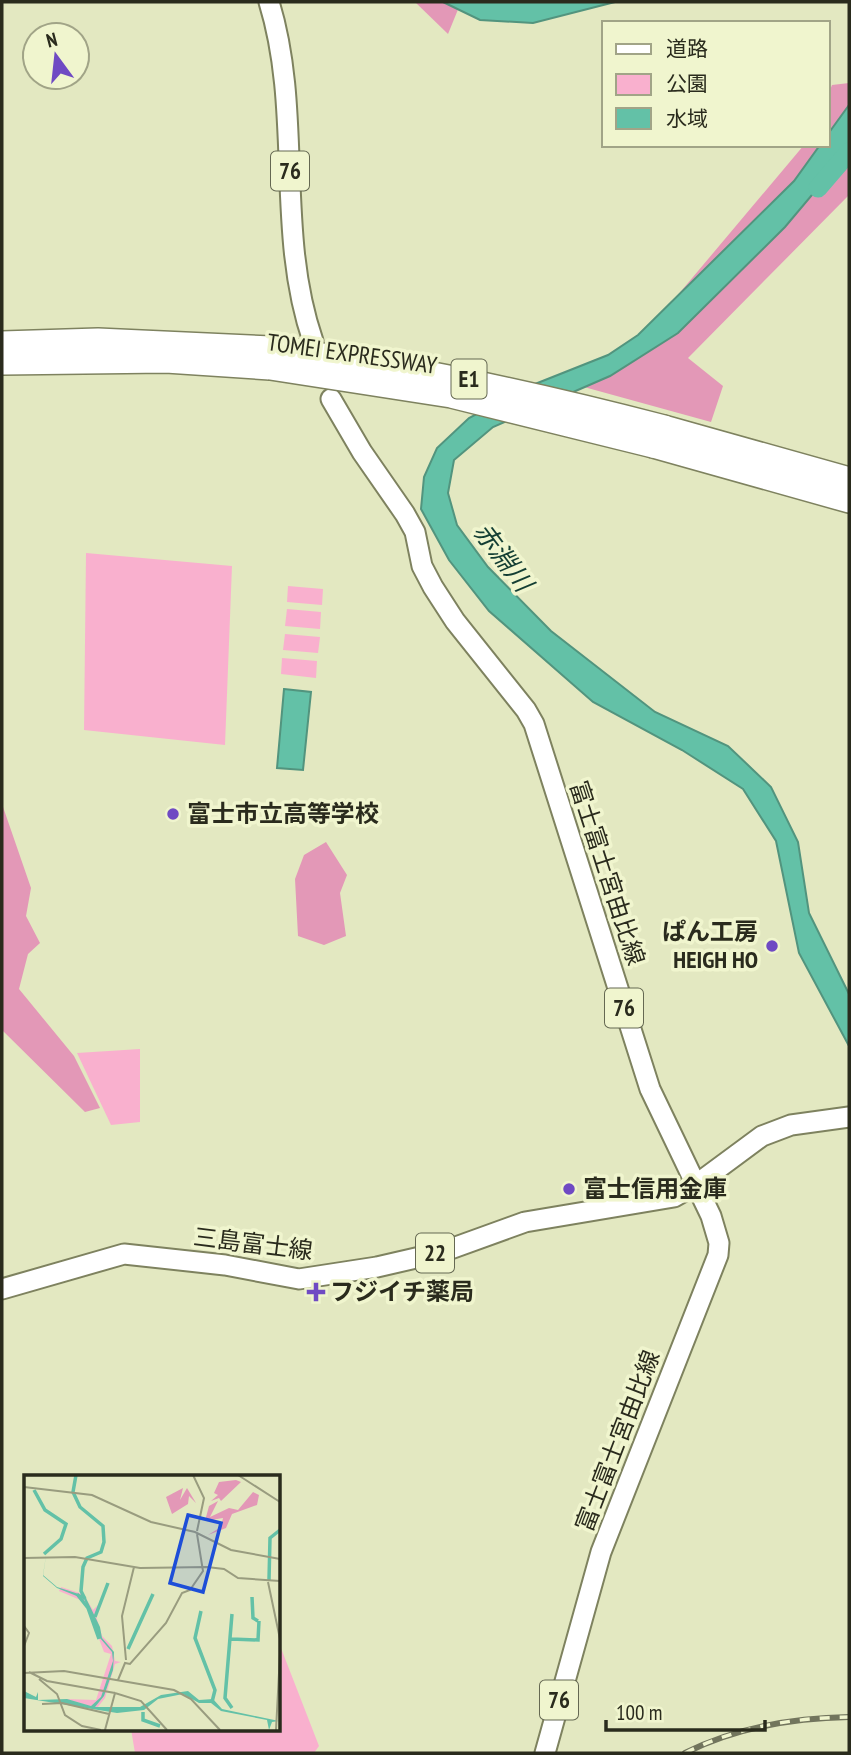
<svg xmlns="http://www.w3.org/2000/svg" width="851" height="1755" font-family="'PT Sans Narrow','Noto Sans JP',sans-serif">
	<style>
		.green { fill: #f9b0ce }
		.forest { fill: #e398b7 }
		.water { fill: #63c1a7; stroke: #52947e; stroke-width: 2 }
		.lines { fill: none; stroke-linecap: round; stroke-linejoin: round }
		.river { stroke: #63c1a7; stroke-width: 19 }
		.primary-casing { stroke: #7e825f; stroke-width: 23 }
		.highway-casing { stroke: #7e825f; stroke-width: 26 }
		.primary { stroke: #fff; stroke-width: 19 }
		.highway { stroke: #fff; stroke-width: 23 }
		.rail-casing { stroke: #72755d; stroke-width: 6 }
		.rail { stroke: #f0f5ce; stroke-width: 3.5; stroke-dasharray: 10; stroke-linecap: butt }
		.highway-bridge-casing { stroke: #7e825f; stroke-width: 26; stroke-linecap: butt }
		.highway-bridge { stroke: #fff; stroke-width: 23 }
		.poi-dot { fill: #6f4ac3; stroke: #f0f5ce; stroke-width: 2.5 }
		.labels { text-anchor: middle; stroke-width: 7; stroke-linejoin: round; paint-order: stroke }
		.shield { fill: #f0f5ce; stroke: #656852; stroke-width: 2 }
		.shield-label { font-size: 23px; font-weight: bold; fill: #2a2b1d }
		.street-label { font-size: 24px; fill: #2a2b1d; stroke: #f0f5ce }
		.poi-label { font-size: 24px; font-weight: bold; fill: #2a2b1d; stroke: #f0f5ce; text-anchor: start }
		.water-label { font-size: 26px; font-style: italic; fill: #133e33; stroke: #f0f5ce }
		.inset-river { fill: none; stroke: #63c1a7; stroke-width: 3.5 }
		.inset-road { fill: none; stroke: #999c7f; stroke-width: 2 }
		.view { fill: #1d4ed8; fill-opacity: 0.15; stroke: #1d4ed8; stroke-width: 3.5 }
		.inset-edge { fill: none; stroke: #2a2b1d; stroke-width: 3.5 }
	</style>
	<rect width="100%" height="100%" fill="#e3e8c1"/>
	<g class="green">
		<path d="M86,553L232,566L225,745L84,730Z"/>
		<path d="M288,586L323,589L322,605L287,602Z"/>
		<path d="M287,609L321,612L320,629L285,626Z"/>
		<path d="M285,634L320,637L318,653L283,650Z"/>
		<path d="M282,658L317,661L316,678L281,674Z"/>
		<path d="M140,1049V1122L111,1125L77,1053Z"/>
		<path d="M279,1643L319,1746L314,1753H135L131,1729H278Z"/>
	</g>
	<g class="forest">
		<path d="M415,2H461L448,34Z"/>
		<path d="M849,83V195L688,358L723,386L711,422L584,387L624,359L804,145H828V95L832,85Z"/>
		<path d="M2,804L31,888L26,916L40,943L28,954L19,989L74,1056L100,1108L85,1112L2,1030Z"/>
		<path d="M326,842L347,875L340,893L346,936L324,945L298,936L295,879L304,855Z"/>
	</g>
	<g class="water">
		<path d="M443,2H615L533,23L480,20Z"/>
		<path d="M849,105V151L785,227L678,333L610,376L493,427L454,460L448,493L457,525L488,567L551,631L655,712L728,746L771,787L798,842L809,913L849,994V1046L799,953L776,841L743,789L682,750L593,702L489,611L449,560L421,509L424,477L437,448L469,418L530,386L608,355L638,335L794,181L820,145H828V134Z"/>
		<path d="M284,689L311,692L303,770L277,768Z"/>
	</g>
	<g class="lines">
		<path class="river" d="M818,188L849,152"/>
		<defs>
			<g id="primary">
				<path d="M269,2C303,112 275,231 313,341"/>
				<path d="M331,399L362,452L405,514L415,532L422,566L433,587L455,621L526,710L534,724L650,1089L711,1216L719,1243L718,1255L601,1552L545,1753"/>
				<path d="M2,1289L124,1254L225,1265L299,1279L377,1267L442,1252L525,1222L674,1197L697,1184L762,1136L791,1125L849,1117"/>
			</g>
			<g id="highway">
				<path d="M2,343L98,340L271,348"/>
				<path d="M2,363L166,361L270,368"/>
				<path d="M664,427L849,479"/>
				<path d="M653,446L849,501"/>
			</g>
		</defs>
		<use href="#primary" class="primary-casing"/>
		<use href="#highway" class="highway-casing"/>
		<use href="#primary" class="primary"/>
		<use href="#highway" class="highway"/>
		<defs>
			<path id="rail" d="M685,1753C737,1727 792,1718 849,1717"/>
		</defs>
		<use href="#rail" class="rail-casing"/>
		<use href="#rail" class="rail"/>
		<defs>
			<g id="highway-bridge">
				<path d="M271,348C405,365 534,393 664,427"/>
				<path d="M270,368L451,396L653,446"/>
			</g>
		</defs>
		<use href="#highway-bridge" class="highway-bridge-casing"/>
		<use href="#highway-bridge" class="highway-bridge"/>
	</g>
	<g class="poi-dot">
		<circle cx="173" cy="814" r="7"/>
		<circle cx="772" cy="946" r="7"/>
		<circle cx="569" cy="1189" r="7"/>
		<path d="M312.5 1281.5h7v7h7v7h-7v7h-7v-7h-7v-7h7z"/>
	</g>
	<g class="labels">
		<g class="shield">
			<rect x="271" y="151.5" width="38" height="39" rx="5"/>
			<rect x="451.5" y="359.5" width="35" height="39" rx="5"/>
			<rect x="605" y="988.5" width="38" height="39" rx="5"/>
			<rect x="416" y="1233.5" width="38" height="39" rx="5"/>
			<rect x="540" y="1680.5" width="38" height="39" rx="5"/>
		</g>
		<g class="shield-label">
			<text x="290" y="179">76</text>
			<text x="469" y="387">E1</text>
			<text x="624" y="1016">76</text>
			<text x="435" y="1261">22</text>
			<text x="559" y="1708">76</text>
		</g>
		<g class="street-label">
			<text transform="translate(352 354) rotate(8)" y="8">TOMEI EXPRESSWAY</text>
			<text transform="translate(607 873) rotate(72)" y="8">富士富士宮由比線</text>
			<text transform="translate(253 1244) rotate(7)" y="8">三島富士線</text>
			<text transform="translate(618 1441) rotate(-69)" y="8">富士富士宮由比線</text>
		</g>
		<g class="poi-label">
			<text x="187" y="822">富士市立高等学校</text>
			<text x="758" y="940" text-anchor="end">ぱん工房<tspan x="758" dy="28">HEIGH HO</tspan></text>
			<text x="583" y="1197">富士信用金庫</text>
			<text x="330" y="1300">フジイチ薬局</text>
		</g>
		<g class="water-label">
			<text transform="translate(503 557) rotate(53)" y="9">赤淵川</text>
		</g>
	</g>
	<g transform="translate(24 1475)">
		<rect width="256" height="256" fill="#e3e8c1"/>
		<path d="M37,112L59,119L69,135L76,128L72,141L78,161L88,171L91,186L97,187L91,189L81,223L73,233L41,224L72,225L87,179L80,177L61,127L35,116Z" fill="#f9b0ce"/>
		<path d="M212,5L217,7L197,26L195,23L187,26L194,20L190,18L195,7ZM159,13L156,25L163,13L172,28L165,21L164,29L148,39L142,22ZM229,17L235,20L233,30L208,39L202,53L184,60L197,52L199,43L181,46L185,31L194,26L186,42L205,33L214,35Z" fill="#e398b7"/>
		<path d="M23,74L19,100L33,112L61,121L76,152L78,163L90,177L89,195L80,221L71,232H116L137,220L164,216L175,225L189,224L198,234L255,246L248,247L245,255L243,245L197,236L187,228H175L159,219L134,224L120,235L93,238L0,223V216L12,222L14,217V225L43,224L67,231L77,222L89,186L88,177L76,163L60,124L33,113L19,101Z" fill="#63c1a7"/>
		<path class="inset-river" d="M52,0L49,17L56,32L79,51L80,67L77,77L63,83L59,92L57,116L61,124M10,15L21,35L42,49L37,64L20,79M245,105L246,63L256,55M53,119L64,133L75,164M228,122L229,143L234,146M177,136L171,163L191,215L188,227M208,139L201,223L208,233M71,142L84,108M207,164L234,165L235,146M104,174L129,119M119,237V245L136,251"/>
		<path class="inset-road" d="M169,0L180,23L173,56M214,0L256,27M0,12L68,20L127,47L171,57L207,75L256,84M0,83L51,82L116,93L183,92L200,94L214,103L256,106M244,107L256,164M0,151L5,158L0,171M102,185L98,141L110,92M5,197L23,206L91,218M0,198L40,196L150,215L167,224L196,255M15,204L33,219L41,240L58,251L77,255M94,205L101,188L106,189L142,148L158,118L166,115L179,96L173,59M18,229L38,228L85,239M81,255L91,218L117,226L143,255M252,255L256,179"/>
		<path class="view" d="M164,40L197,48L179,117L146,108Z"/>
		<rect width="256" height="256" class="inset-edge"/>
	</g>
	<rect width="851" height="1755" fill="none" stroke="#2a2b1d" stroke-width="7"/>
	<rect x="602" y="21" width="228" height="126" fill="#f0f5ce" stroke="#a1a487" stroke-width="2"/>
	<rect x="616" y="44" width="35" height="10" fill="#ffffff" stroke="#a1a487" stroke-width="2"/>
	<text x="666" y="56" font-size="21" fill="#2a2b1d">道路</text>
	<rect x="616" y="74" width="35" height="21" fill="#f9b0ce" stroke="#a1a487" stroke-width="2"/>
	<text x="666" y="91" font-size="21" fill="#2a2b1d">公園</text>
	<rect x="616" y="108" width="35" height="21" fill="#63c1a7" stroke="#a1a487" stroke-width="2"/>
	<text x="666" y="126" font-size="21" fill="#2a2b1d">水域</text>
	<g transform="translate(56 56) rotate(345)"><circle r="33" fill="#f0f5ce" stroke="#a1a487" stroke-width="2"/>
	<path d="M0-5L12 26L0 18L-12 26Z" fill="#6f4ac3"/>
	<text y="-10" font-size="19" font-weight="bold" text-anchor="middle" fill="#2a2b1d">N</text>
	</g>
	<path d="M606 1720v10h159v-10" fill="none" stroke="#2a2b1d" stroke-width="3.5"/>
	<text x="616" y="1720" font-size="21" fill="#2a2b1d" stroke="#f0f5ce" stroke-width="5" paint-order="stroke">100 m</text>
</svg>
